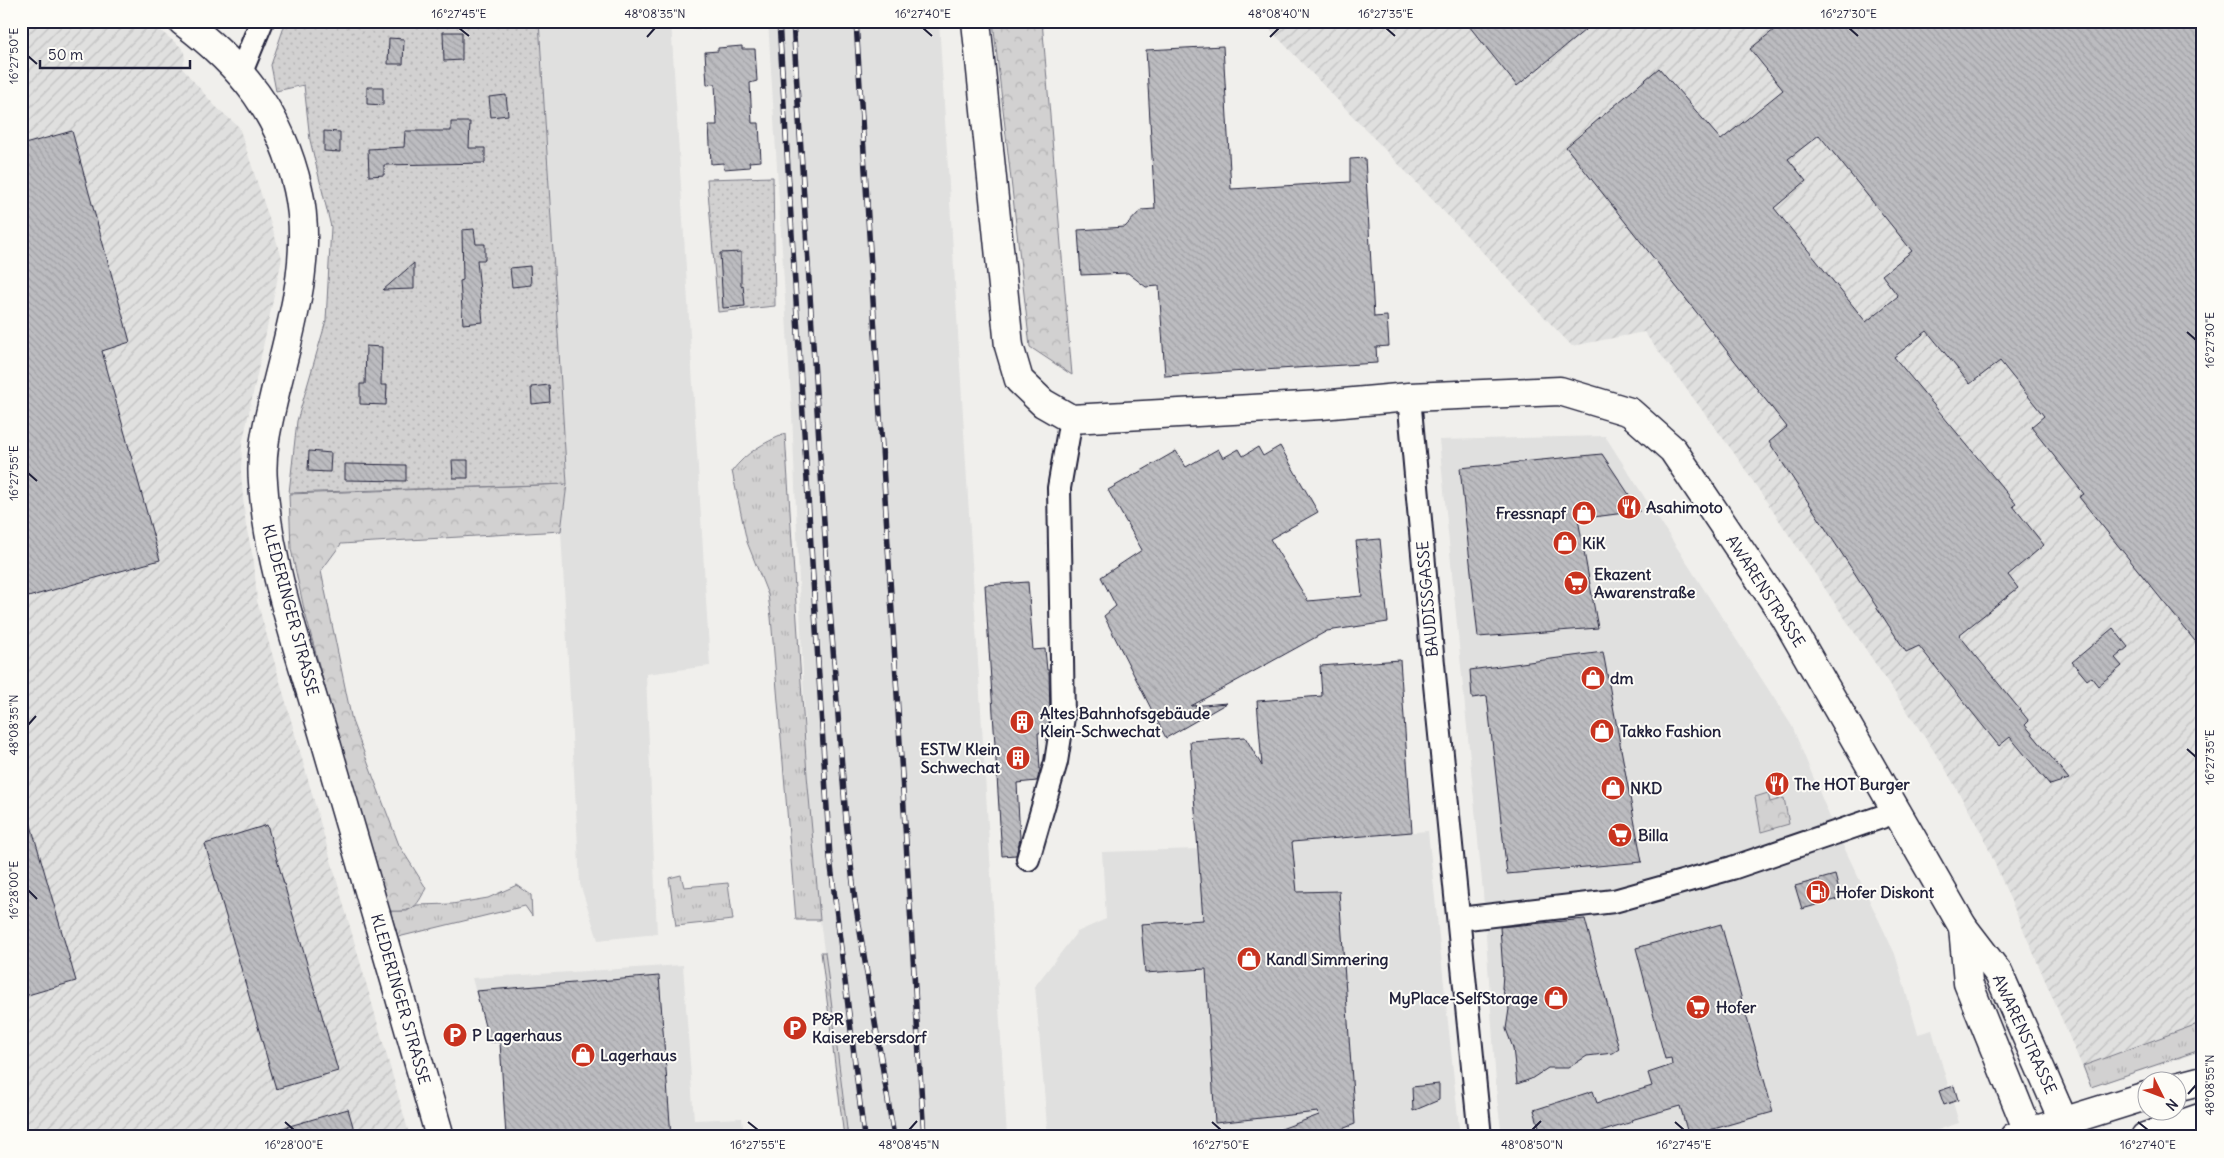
<svg xmlns="http://www.w3.org/2000/svg" width="2224" height="1158" font-family="Delius,sans-serif">
	<style>
		.built { fill: #e0e0df }
		.industrial { fill: url(#industrial-furrows) }
		.grass { fill: url(#grass-tufts); stroke: #7a7a86 }
		.forest { fill: url(#forest-crowns); stroke: #7a7a86 }
		.garden { fill: url(#garden-dots); stroke: #7a7a86 }
		.building { fill: url(#building-back-hatch); stroke: #22223b; fill-rule: evenodd }
		.lines { fill: none; stroke-linecap: round; stroke-linejoin: round }
		.street-casing { stroke: #22223b; stroke-width: 26 }
		.secondary-casing { stroke: #22223b; stroke-width: 31 }
		.primary-casing { stroke: #22223b; stroke-width: 31 }
		.street { stroke: #fdfcf7; stroke-width: 22 }
		.secondary { stroke: #fdfcf7; stroke-width: 28 }
		.primary { stroke: #fdfcf7; stroke-width: 28 }
		.rail-casing { stroke: #22223b; stroke-width: 5.5 }
		.rail { stroke: #fdfcf7; stroke-width: 4; stroke-dasharray: 11; stroke-linecap: butt }
		.ticks { fill: none; stroke: #22223b; stroke-width: 2 }
		.labels { text-anchor: middle; stroke-width: 4; stroke-linejoin: round; paint-order: stroke }
		.poi-label { font-size: 16px; font-weight: bold; fill: #22223b; stroke: #fdfcf7; text-anchor: start }
		.street-label { font-size: 16px; fill: #22223b; stroke: #fdfcf7 }
		.neatline { fill: none; stroke: #22223b; stroke-width: 2 }
		.ticks-label { font-size: 12px; text-anchor: middle; fill: #22223b }
	</style>
	<defs>
		<pattern id="industrial-furrows" width="10" height="10" patternUnits="userSpaceOnUse" patternTransform="scale(1.25)"><rect width="10" height="10" fill="#e0e0df"/><path d="M-1 1l2-2M0 10L10 0M9 11l2-2" fill="none" stroke="#c0c0c0"/></pattern>
		<pattern id="grass-tufts" width="24" height="20" patternUnits="userSpaceOnUse" patternTransform="scale(1.25)"><rect width="24" height="20" fill="#d2d1d1"/><path d="M3 7l-1-3M5 7V3M7 7l1-3M15 17l-1-3M17 17v-4M19 17l1-3" fill="none" stroke="#b4b3b4"/></pattern>
		<pattern id="forest-crowns" width="20" height="18" patternUnits="userSpaceOnUse" patternTransform="scale(1.25)"><rect width="20" height="18" fill="#d2d1d1"/><path d="M2 6a3 3 0 1 1 6 0M12 15a3 3 0 1 1 6 0" fill="none" stroke="#b4b3b4"/></pattern>
		<pattern id="garden-dots" width="8" height="8" patternUnits="userSpaceOnUse" patternTransform="scale(1.25)"><rect width="8" height="8" fill="#d2d1d1"/><path d="M2 2h.1M6 6h.1" fill="none" stroke="#b4b3b4" stroke-width="1.8" stroke-linecap="round"/></pattern>
		<pattern id="building-back-hatch" width="6" height="6" patternUnits="userSpaceOnUse" patternTransform="scale(1.25)"><rect width="6" height="6" fill="#bcbcc0"/><path d="M-1 5l2 2M0 0l6 6M5-1l2 2" fill="none" stroke="#a1a1a6"/></pattern>
	</defs>
	<rect width="100%" height="100%" fill="#f0efec"/>
	<filter id="ink" filterUnits="userSpaceOnUse"><feTurbulence type="fractalNoise" baseFrequency=".02" numOctaves="2"/><feDisplacementMap in="SourceGraphic" scale="10" xChannelSelector="R" yChannelSelector="G"/><feConvolveMatrix kernelMatrix="1 2 1 2 8 2 1 2 1" color-interpolation-filters="sRGB"/></filter>
	<g filter="url(#ink)">
		<g class="built">
			<path d="M539,21H671L710,666L646,674L657,934L598,940L580,884L561,531L567,484Z"/>
			<path d="M768,21H939L1007,1137H848L820,920L807,775L792,413Z"/>
			<path d="M1605,436L1792,726L1831,820L1895,954L1918,1034L1932,1030L1959,1123L1916,1137H1502L1497,1099L1483,892L1439,440Z"/>
			<path d="M1428,831L1460,1137H1048L1035,986L1077,932L1106,919L1102,852L1198,849Z"/>
			<path d="M683,965L694,1120L742,1118L744,1137H488L506,1135L500,1042H489L472,978Z"/>
		</g>
		<g class="industrial">
			<path d="M21,21H148L181,47L184,52L185,60L181,67L215,106L239,127L282,258L242,445L241,471L243,498L246,526L254,562L257,601L410,1137H21Z"/>
			<path d="M1262,21H2203V1051L2091,1087L1982,834L1942,763L1734,453L1644,332L1572,346Z"/>
		</g>
		<g class="grass">
			<path d="M785,434L807,775L820,920H796L771,617L768,595L747,542L732,471C747,452 763,443 785,434Z"/>
			<path d="M681,875L684,887L728,883L733,920L676,926L669,878Z"/>
			<path d="M517,885L531,895L532,916L525,906L398,937L390,911H407L417,905L452,904L488,898Z"/>
			<path d="M821,952H825L848,1137H844Z"/>
			<path d="M2203,1022V1049L2091,1087L2083,1066Z"/>
		</g>
		<g class="forest">
			<path d="M993,21H1042L1072,375L1030,347Z"/>
			<path d="M567,484L561,531L341,544L321,571L352,721L399,845L426,888C416,908 413,912 390,911L367,844L304,609L291,549L289,494Z"/>
			<path d="M1768,793L1770,802L1784,798L1789,824L1761,832L1755,797Z"/>
		</g>
		<g class="garden">
			<path d="M286,21H539L567,484L289,493L297,421L326,321L331,227L310,140L304,85L276,91L271,65Z"/>
			<path d="M680,21H761V27L681,28Z"/>
			<path d="M773,177L775,306L718,312L707,179Z"/>
		</g>
		<g class="building">
			<path d="M1465,21H1596L1517,86Z"/>
			<path d="M1785,21H2203V651L2079,497L2084,494L2031,427L2044,416L2000,361L1970,384L1927,331L1894,357L2016,504L2013,506L2044,545L2008,575L2018,588L1959,635L2029,721L2025,725L2069,779L2050,785L2010,737L1999,746L1919,646L1906,652L1769,442L1787,427L1566,147L1659,68L1721,140L1783,90L1750,49ZM1819,135L1912,251L1882,275L1898,296L1866,322L1774,208L1806,181L1788,159Z"/>
			<path d="M443,32H462V60L444,61Z"/>
			<path d="M389,38L404,39L403,64H388Z"/>
			<path d="M742,46V49H755L757,81L750,83L752,123H759L761,161L749,162L750,167L724,169L723,163L711,164L709,125H717L715,84L707,85L705,52L718,51V48Z"/>
			<path d="M1223,46L1231,189L1350,182V159L1365,158L1374,317L1387,316L1389,346L1376,347L1377,363L1165,376L1159,286L1146,287L1128,273L1081,275L1078,230L1125,227L1141,210L1155,209L1146,50Z"/>
			<path d="M367,87H383V105L367,104Z"/>
			<path d="M506,95L508,115L491,117L489,97Z"/>
			<path d="M451,122H470L469,148H485V163L384,165V175L369,176L368,149L404,147L405,131H451Z"/>
			<path d="M72,131L130,342L102,351L160,560L21,599V145Z"/>
			<path d="M324,131L340,132V152L324,151Z"/>
			<path d="M474,229L476,244H485V260H477L483,322L463,324L460,281L463,280L462,230Z"/>
			<path d="M741,252V286L743,285L745,306L723,308L720,253Z"/>
			<path d="M414,263V289L383,290Z"/>
			<path d="M530,266L531,285L512,287L510,268Z"/>
			<path d="M366,346L382,347L381,385H387L386,405L360,404V384H365Z"/>
			<path d="M549,385L550,402L532,404L531,387Z"/>
			<path d="M1280,446L1318,512L1270,539L1308,601L1362,596L1356,541L1380,539L1388,622L1327,631L1191,706L1227,703L1166,738L1104,616L1116,606L1101,577L1142,550L1108,490L1176,451L1186,467L1218,449L1223,458L1239,449L1243,456L1258,447L1263,456Z"/>
			<path d="M309,451L331,453L330,472L308,471Z"/>
			<path d="M1602,454L1640,511L1578,519L1598,628L1478,637L1460,468Z"/>
			<path d="M452,460H468V478H453Z"/>
			<path d="M345,464L406,465V481L345,480Z"/>
			<path d="M1028,582L1033,650L1045,649L1047,670H1049L1050,718L1047,732L1038,733L1040,770L1037,781L1017,783L1020,839L1016,855L1002,856L985,585Z"/>
			<path d="M2113,628L2128,647L2115,658L2122,666L2098,686L2091,677L2087,680L2072,662Z"/>
			<path d="M1603,652L1642,862L1507,874L1487,696L1472,698L1470,670Z"/>
			<path d="M1400,660L1412,832L1292,842L1297,892L1339,891L1355,1124L1321,1137H1266L1265,1135L1319,1115L1318,1112L1215,1123L1206,969L1145,973L1141,924L1203,920L1190,741L1245,737L1262,766L1257,701L1322,696L1320,666Z"/>
			<path d="M26,808L76,981L21,997V809Z"/>
			<path d="M267,825L338,1071L276,1089L205,844Z"/>
			<path d="M1835,875L1841,898L1802,909L1795,886Z"/>
			<path d="M1585,919L1619,1049L1613,1053L1587,1056L1568,1068H1548L1531,1079L1517,1084L1513,1048L1506,1029L1509,1009L1502,988L1503,973L1500,927Z"/>
			<path d="M1721,924L1773,1112L1710,1130L1711,1137H1689L1680,1106L1631,1120L1632,1122L1585,1137H1542L1534,1110L1593,1091L1597,1103L1652,1086L1648,1073L1672,1065L1671,1058L1665,1059L1636,948Z"/>
			<path d="M659,976L671,1137H506L500,1042H489L476,991Z"/>
			<path d="M1439,1084V1100L1413,1111L1412,1087Z"/>
			<path d="M1954,1086L1958,1100L1944,1105L1939,1091Z"/>
			<path d="M348,1109L356,1137H270L269,1132Z"/>
		</g>
		<g class="lines">
			<defs>
				<g id="street">
					<path d="M241,72L262,21"/>
					<path d="M1409,397L1432,654L1480,1137"/>
					<path d="M1028,859L1056,762L1063,717L1059,488L1071,419"/>
					<path d="M1459,919L1614,901L1732,868L1896,812"/>
				</g>
				<g id="secondary">
					<path d="M182,21C242,66 281,114 298,189C313,257 292,322 276,388C269,419 260,450 263,482C268,565 301,656 324,736C363,870 402,1003 440,1137"/>
					<path d="M976,21L1009,346L1019,380L1043,403L1071,419L1321,405L1409,397L1560,391L1630,412L1673,450L1785,617L1963,927L1999,974L2063,1120"/>
					<path d="M1963,927L1968,983L2028,1131"/>
				</g>
				<g id="primary">
					<path d="M2176,1087L2203,1080"/>
					<path d="M2014,1137L2146,1096"/>
					<path d="M2145,1137L2203,1117"/>
				</g>
			</defs>
			<use href="#street" class="street-casing"/>
			<use href="#secondary" class="secondary-casing"/>
			<use href="#primary" class="primary-casing"/>
			<use href="#street" class="street"/>
			<use href="#secondary" class="secondary"/>
			<use href="#primary" class="primary"/>
			<defs>
				<g id="rail">
					<path d="M779,21L830,858L864,1137"/>
					<path d="M793,21L827,570L846,820L855,901L894,1137"/>
					<path d="M856,21L924,1137"/>
				</g>
			</defs>
			<use href="#rail" class="rail-casing"/>
			<use href="#rail" class="rail"/>
		</g>
	</g>
	<path class="ticks" d="M459,28L469,36M923,28L932,36M1386,28L1395,36M1849,28L1858,36M647,37L655,28M1270,37L1279,28M28,56L37,64M2187,332L2196,340M28,473L37,481M28,725L36,716M2187,749L2196,757M28,890L37,899M2188,1094L2196,1085M285,1122L294,1130M748,1122L758,1130M1212,1122L1221,1130M1675,1122L1684,1130M2138,1122L2148,1130M909,1130L917,1121M1532,1130L1541,1121"/>
	<defs>
		<symbol id="restaurant-disc" viewBox="-11 -11 22 22"><circle r="9.5" fill="#c8321e" stroke="#fdfcf7"/><path d="M-5-6h1v4h1v-4h1v4h1v-4h1v5L-1.5 .5V6h-2V.5L-5-1ZM5-6V6H3V1.5H1.5Q1.5-4 5-6Z" fill="#fff"/></symbol>
		<symbol id="shop-disc" viewBox="-11 -11 22 22"><circle r="9.5" fill="#c8321e" stroke="#fdfcf7"/><path d="M-5-2.5h2.3a2.7 3.5 0 0 1 5.4 0H5L5.5 6h-11ZM-1.5-2.5h3a1.5 2.3 0 0 0-3 0Z" fill="#fff"/></symbol>
		<symbol id="supermarket-disc" viewBox="-11 -11 22 22"><circle r="9.5" fill="#c8321e" stroke="#fdfcf7"/><path d="M-6-5.5h2.5l.6 2H6L4.5 2H-2.5L-4.4-4H-6ZM-1.5 3.2a1.3 1.3 0 1 0 .1 0ZM3 3.2a1.3 1.3 0 1 0 .1 0Z" fill="#fff"/></symbol>
		<symbol id="building-disc" viewBox="-11 -11 22 22"><circle r="9.5" fill="#c8321e" stroke="#fdfcf7"/><path d="M-4-6H4V6H1V3H-1V6H-4ZM-2.5-4.3h1.7v1.8h-1.7ZM.8-4.3h1.7v1.8H.8ZM-2.5-1h1.7V.8h-1.7ZM.8-1h1.7V.8H.8Z" fill="#fff"/></symbol>
		<symbol id="fuel-disc" viewBox="-11 -11 22 22"><circle r="9.5" fill="#c8321e" stroke="#fdfcf7"/><path d="M-5.5-6h7V0h2V4h1.3V-2.5L3-4.5l.8-.8L6-3V5H2.5V1h-1V6h-7ZM-4.2-4.7v3.2H.2V-4.7Z" fill="#fff"/></symbol>
		<symbol id="parking-disc" viewBox="-11 -11 22 22"><circle r="9.5" fill="#c8321e" stroke="#fdfcf7"/><path d="M-3.5-5.5H1a3.5 3.5 0 0 1 0 7H-1V5.5H-3.5ZM-1-3.4V-.6H.8a1.4 1.4 0 0 0 0-2.8Z" fill="#fff"/></symbol>
	</defs>
	<g fill-rule="evenodd">
		<use href="#restaurant-disc" x="1615" y="493" width="28" height="28"/>
		<use href="#shop-disc" x="1570" y="499" width="28" height="28"/>
		<use href="#shop-disc" x="1551" y="529" width="28" height="28"/>
		<use href="#supermarket-disc" x="1562" y="569" width="28" height="28"/>
		<use href="#shop-disc" x="1579" y="664" width="28" height="28"/>
		<use href="#building-disc" x="1008" y="708" width="28" height="28"/>
		<use href="#shop-disc" x="1588" y="717" width="28" height="28"/>
		<use href="#building-disc" x="1004" y="744" width="28" height="28"/>
		<use href="#restaurant-disc" x="1763" y="770" width="28" height="28"/>
		<use href="#shop-disc" x="1599" y="774" width="28" height="28"/>
		<use href="#supermarket-disc" x="1606" y="821" width="28" height="28"/>
		<use href="#fuel-disc" x="1804" y="878" width="28" height="28"/>
		<use href="#shop-disc" x="1235" y="945" width="28" height="28"/>
		<use href="#shop-disc" x="1542" y="984" width="28" height="28"/>
		<use href="#supermarket-disc" x="1684" y="993" width="28" height="28"/>
		<use href="#parking-disc" x="781" y="1014" width="28" height="28"/>
		<use href="#parking-disc" x="441" y="1021" width="28" height="28"/>
		<use href="#shop-disc" x="569" y="1041" width="28" height="28"/>
	</g>
	<g class="labels">
		<g class="poi-label">
			<text x="1646" y="513">Asahimoto</text>
			<text x="1566" y="519" text-anchor="end">Fressnapf</text>
			<text x="1582" y="549">KiK</text>
			<text x="1594" y="580">Ekazent<tspan x="1594" dy="18">Awarenstraße</tspan></text>
			<text x="1610" y="684">dm</text>
			<text x="1040" y="719">Altes Bahnhofsgebäude<tspan x="1040" dy="18">Klein-Schwechat</tspan></text>
			<text x="1620" y="737">Takko Fashion</text>
			<text x="1000" y="755" text-anchor="end">ESTW Klein<tspan x="1000" dy="18">Schwechat</tspan></text>
			<text x="1794" y="790">The HOT Burger</text>
			<text x="1630" y="794">NKD</text>
			<text x="1638" y="841">Billa</text>
			<text x="1836" y="898">Hofer Diskont</text>
			<text x="1266" y="965">Kandl Simmering</text>
			<text x="1538" y="1004" text-anchor="end">MyPlace-SelfStorage</text>
			<text x="1716" y="1013">Hofer</text>
			<text x="812" y="1025">P&amp;R<tspan x="812" dy="18">Kaiserebersdorf</tspan></text>
			<text x="472" y="1041">P Lagerhaus</text>
			<text x="600" y="1061">Lagerhaus</text>
		</g>
		<g class="street-label">
			<text transform="translate(1766 591) rotate(57)" y="6">AWARENSTRASSE</text>
			<text transform="translate(1427 599) rotate(-95)" y="6">BAUDISSGASSE</text>
			<text transform="translate(291 610) rotate(75)" y="6">KLEDERINGER STRASSE</text>
			<text transform="translate(401 999) rotate(74)" y="6">KLEDERINGER STRASSE</text>
			<text transform="translate(2025 1034) rotate(65)" y="6">AWARENSTRASSE</text>
		</g>
	</g>
	<rect width="2224" height="1158" fill="none" stroke="#fdfcf7" stroke-width="55"/>
	<g transform="translate(2162 1096) rotate(132)"><circle r="24" fill="#fdfcf7" stroke="#a5a5ac"/>
	<path d="M0-4L9 19L0 12L-9 19Z" fill="#c8321e"/>
	<text y="-8" font-size="14" font-weight="bold" text-anchor="middle" fill="#22223b">N</text>
	</g>
	<path d="M40 60v8h150v-8" fill="none" stroke="#22223b" stroke-width="2.5"/>
	<text x="48" y="60" font-size="15" fill="#22223b" stroke="#fdfcf7" stroke-width="4" paint-order="stroke">50 m</text>
	<rect x="28" y="28" width="2168" height="1102" class="neatline"/>
	<g class="ticks-label">
		<text x="459" y="18">16°27'45"E</text>
		<text x="655" y="18">48°08'35"N</text>
		<text x="923" y="18">16°27'40"E</text>
		<text x="1279" y="18">48°08'40"N</text>
		<text x="1386" y="18">16°27'35"E</text>
		<text x="1849" y="18">16°27'30"E</text>
		<text transform="translate(14 56) rotate(-90)" y="4">16°27'50"E</text>
		<text transform="translate(2210 340) rotate(-90)" y="4">16°27'30"E</text>
		<text transform="translate(14 473) rotate(-90)" y="4">16°27'55"E</text>
		<text transform="translate(14 725) rotate(-90)" y="4">48°08'35"N</text>
		<text transform="translate(2210 757) rotate(-90)" y="4">16°27'35"E</text>
		<text transform="translate(14 890) rotate(-90)" y="4">16°28'00"E</text>
		<text transform="translate(2210 1085) rotate(-90)" y="4">48°08'55"N</text>
		<text x="294" y="1149">16°28'00"E</text>
		<text x="758" y="1149">16°27'55"E</text>
		<text x="909" y="1149">48°08'45"N</text>
		<text x="1221" y="1149">16°27'50"E</text>
		<text x="1532" y="1149">48°08'50"N</text>
		<text x="1684" y="1149">16°27'45"E</text>
		<text x="2148" y="1149">16°27'40"E</text>
	</g>
</svg>
